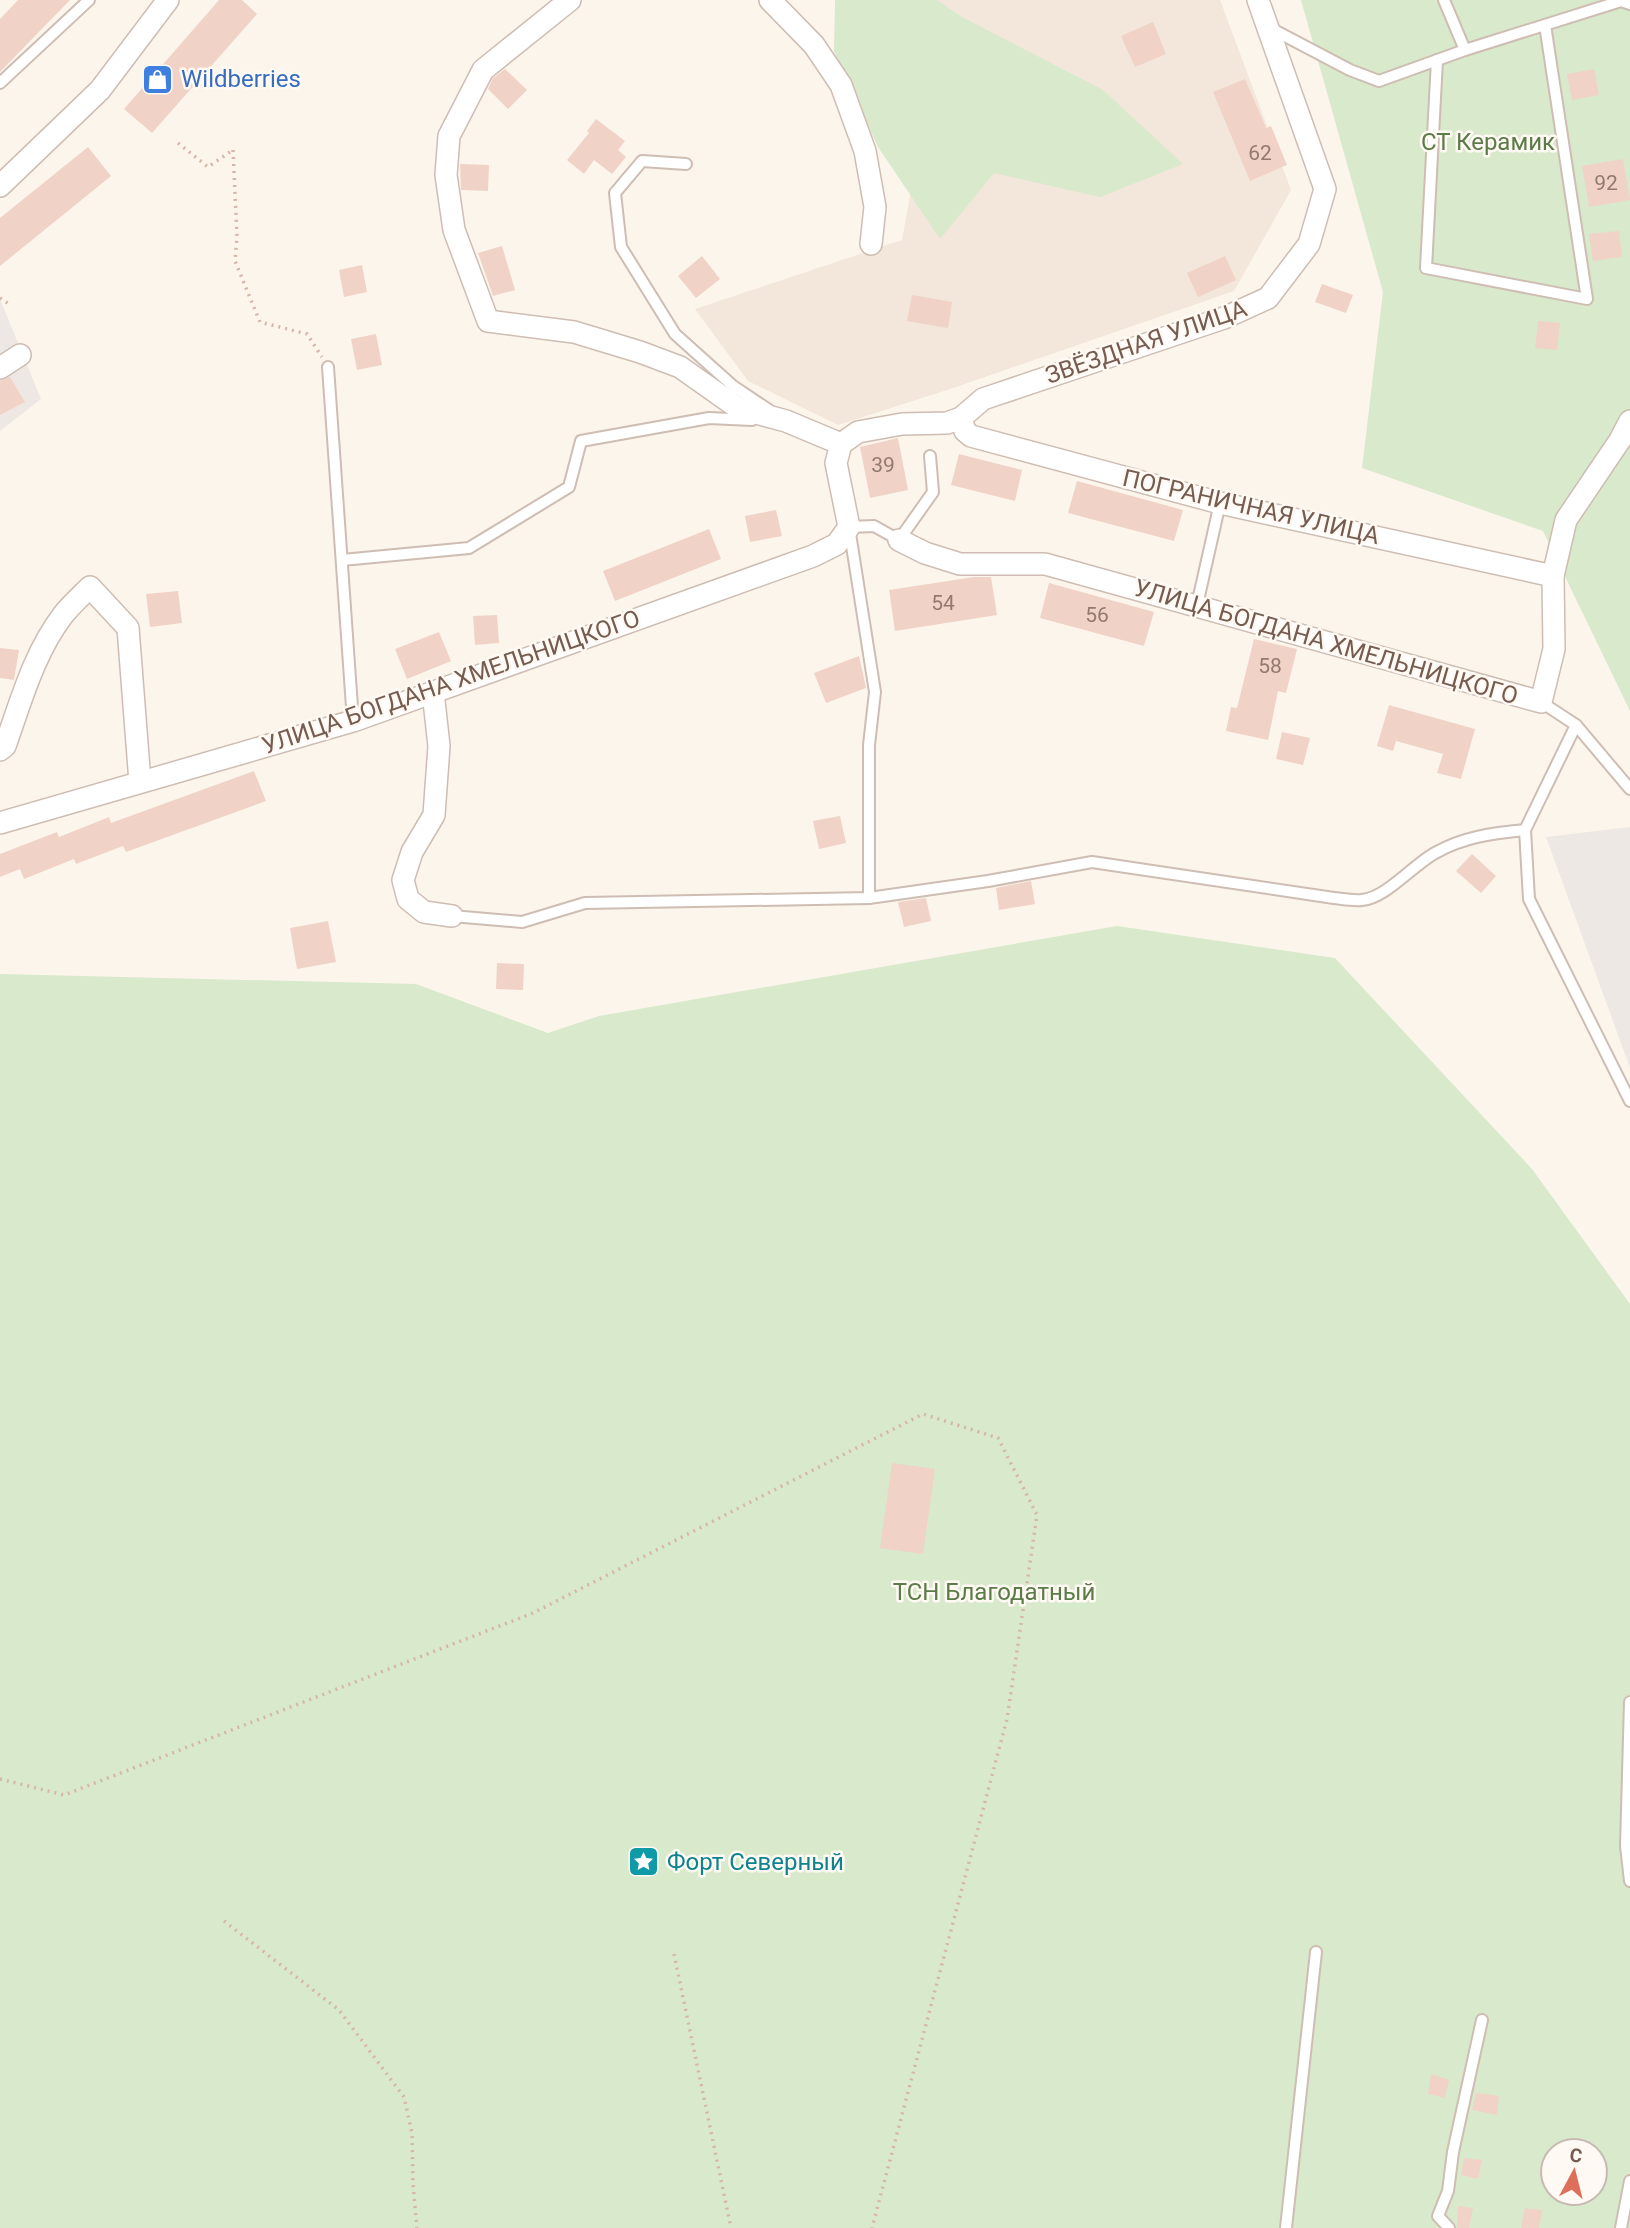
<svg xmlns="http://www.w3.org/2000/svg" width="1630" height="2228" font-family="Roboto,sans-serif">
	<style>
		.residential { fill: #f3e6db }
		.industrial { fill: #eee8e4 }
		.green { fill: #d9e9cb; fill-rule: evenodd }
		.building { fill: #f0d3c6 }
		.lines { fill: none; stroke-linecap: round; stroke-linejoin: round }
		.service-casing { stroke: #cebdb2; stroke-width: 14 }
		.minor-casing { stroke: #cebdb2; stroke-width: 24 }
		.path { stroke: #d5b6a8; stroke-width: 3.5; stroke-dasharray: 2 5; stroke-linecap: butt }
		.service { stroke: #fff; stroke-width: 10 }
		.minor { stroke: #fff; stroke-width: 21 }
		.labels { text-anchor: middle; stroke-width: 5; stroke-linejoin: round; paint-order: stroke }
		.number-label { font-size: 21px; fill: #94796e }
		.shop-label { font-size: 24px; fill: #366cbe; stroke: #fef9f3; text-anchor: start }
		.park-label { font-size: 24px; fill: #5b7b48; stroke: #fef9f3 }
		.street-label { font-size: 24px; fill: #765b50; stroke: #fef9f3 }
		.culture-label { font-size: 24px; fill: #0d838f; stroke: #fef9f3; text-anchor: start }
	</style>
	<rect width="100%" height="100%" fill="#fcf5ec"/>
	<path class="residential" d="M845,0H1220L1291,190L1234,291L950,389L838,425L748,381L695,309L902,240L918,152Z"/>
	<g class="industrial">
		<path d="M0,299L41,399L0,431Z"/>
		<path d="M1630,827V1068L1546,837Z"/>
	</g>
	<g class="green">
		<path d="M835,0H937L962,17L1103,90L1183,164L1100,197L994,173L940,239L878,147L834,51Z"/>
		<path d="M1301,0H1630V711L1543,531L1362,468L1383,292Z"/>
		<path d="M1117,926L1335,958L1532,1169L1630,1304V2228H0V974L416,984L548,1033L599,1016ZM1553,2151H1595V2193H1553Z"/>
	</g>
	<g class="building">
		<path d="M18,0H70L0,72V19Z"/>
		<path d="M219,0H242L257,14L152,133L124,109Z"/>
		<path d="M1153,22L1166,54L1135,67L1121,36Z"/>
		<path d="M505,69L527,90L508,109L488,89L493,78Z"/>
		<path d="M1594,69L1599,95L1572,100L1567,74Z"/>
		<path d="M1245,79L1266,128L1271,126L1287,165L1250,181L1213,92Z"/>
		<path d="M596,119L625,141L618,150L626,157L612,174L594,160L584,174L567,160L589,133L587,131Z"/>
		<path d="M88,147L111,176L0,266V218Z"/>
		<path d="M1623,159L1630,200L1589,207L1582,166Z"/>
		<path d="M460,164L489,165L488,191L461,190Z"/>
		<path d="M1619,231L1622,257L1593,261L1589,234Z"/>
		<path d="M502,246L515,290L493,296L478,253Z"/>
		<path d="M702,256L720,279L696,298L678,276Z"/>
		<path d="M1225,256L1236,280L1198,297L1187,273Z"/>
		<path d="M362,265L367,292L344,297L339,270Z"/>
		<path d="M1322,284L1353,295L1346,313L1315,302Z"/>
		<path d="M912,295L952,302L948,328L907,321Z"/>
		<path d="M1538,321L1560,323L1557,350L1535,348Z"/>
		<path d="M376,334L382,365L357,370L351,339Z"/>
		<path d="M10,377L25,402L0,415V381Z"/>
		<path d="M898,438L908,490L870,498L860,447Z"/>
		<path d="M959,454L1022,470L1015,501L951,485Z"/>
		<path d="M1077,481L1183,510L1174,541L1068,513Z"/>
		<path d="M776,510L782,536L750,542L745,516Z"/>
		<path d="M709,529L721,559L615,601L603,571Z"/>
		<path d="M974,577H991L997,615L895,631L889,590Z"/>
		<path d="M1049,583L1154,612L1144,646L1040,618Z"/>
		<path d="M178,591L182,623L150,627L146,594Z"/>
		<path d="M497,615L499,643L475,645L473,616Z"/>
		<path d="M439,632L451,661L407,679L395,649Z"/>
		<path d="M1254,639L1297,649L1286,693L1278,691L1268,740L1226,731L1231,707L1237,708Z"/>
		<path d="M0,648L19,650L14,680L0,678Z"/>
		<path d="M859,656L866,688L826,703L814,673Z"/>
		<path d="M1389,705L1475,729L1461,779L1437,773L1443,754L1396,741L1393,751L1377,746Z"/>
		<path d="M1282,732L1310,738L1303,765L1276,759Z"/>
		<path d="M254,771L266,801L126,852L123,846L76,864L74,859L24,879L20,869L0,877V854L57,832L59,837L109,817L111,823Z"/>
		<path d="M840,816L846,843L819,849L813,821Z"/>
		<path d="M1472,854L1496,876L1481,893L1456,871Z"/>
		<path d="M1031,881L1035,904L999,910L996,888Z"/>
		<path d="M926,898L931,921L904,927L898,902Z"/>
		<path d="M328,921L336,962L297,969L290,928Z"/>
		<path d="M497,963L524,964L523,990L496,989Z"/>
		<path d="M892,1463L935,1469L923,1554L880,1548Z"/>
		<path d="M1431,2074L1449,2080L1445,2098L1428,2094Z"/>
		<path d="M1476,2093L1499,2096L1497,2115L1472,2110Z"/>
		<path d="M1464,2158L1482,2160L1478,2179L1461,2175Z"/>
		<path d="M1458,2206L1473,2208L1469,2228H1457Z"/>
		<path d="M1525,2208L1542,2210L1539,2228H1521Z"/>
	</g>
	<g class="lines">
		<defs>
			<g id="service">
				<path d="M1444,0L1465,50"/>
				<path d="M1270,28L1350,70L1379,81L1465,50L1621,1L1630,4"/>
				<path d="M1437,60L1426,268L1587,299L1545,25"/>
				<path d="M0,83L89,0"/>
				<path d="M686,164L642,161L615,193L621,247L675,334L733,386L769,410"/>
				<path d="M328,367L353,721"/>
				<path d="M342,560L469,548L569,487L581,441L709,418L752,420"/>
				<path d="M1197,605L1220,503"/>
				<path d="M1576,725L1630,789"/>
				<path d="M1525,830L1529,899L1630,1101"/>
				<path d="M869,898V745L875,692L849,527L874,526L899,540L933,492L930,456"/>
				<path d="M452,916L522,922L585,903L869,898L988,881L1092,862L1334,898C1343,899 1353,901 1362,900C1386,898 1413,865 1435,853C1463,837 1493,833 1525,830L1576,725L1541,702"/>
				<path d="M1630,1702L1626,1846L1630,1881"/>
				<path d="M1286,2228L1316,1952"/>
				<path d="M1449,2228L1438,2216L1448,2191L1453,2152L1482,2020"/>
				<path d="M1621,2228L1630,2181"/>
			</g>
			<g id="minor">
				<path d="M570,0L483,70L449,136L446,175L454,230L488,321L574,332L640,352L680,367L738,408L786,421L841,444"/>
				<path d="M770,0L814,45L841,85L865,151L875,207L871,244"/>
				<path d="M0,186L100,90L168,0"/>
				<path d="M0,368L20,355"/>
				<path d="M961,418L965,431L971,436L1220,503L1553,576"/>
				<path d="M899,540L925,553L960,564H1045L1541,702L1554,649L1553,576L1566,520L1620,440L1630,421"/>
				<path d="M433,692L439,746L434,815L412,852L403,880L408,899L424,912L452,916"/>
				<path d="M0,750L5,746C21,701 34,653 63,615C71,605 81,596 90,587L128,628L140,782"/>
				<path d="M0,823L353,721L813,556L837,544L849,527L836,463L841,444L858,432L902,424L947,423L961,418L983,399L1224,318L1268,298L1309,244L1325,189L1258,0"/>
			</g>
		</defs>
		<use href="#service" class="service-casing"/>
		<use href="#minor" class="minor-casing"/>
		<g class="path">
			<path d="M178,143L208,167L233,150"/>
			<path d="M233,150L237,236L235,261L260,322L307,334L322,357"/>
			<path d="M0,298L9,304"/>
			<path d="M0,1779L64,1795L533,1613L923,1414L998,1438L1037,1515L1007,1719L872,2228"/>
			<path d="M224,1921L339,2010L404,2097L412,2133L413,2184L417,2228"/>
			<path d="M674,1954L731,2228"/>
		</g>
		<use href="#service" class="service"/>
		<use href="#minor" class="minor"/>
	</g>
	<defs>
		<symbol id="shop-square" viewBox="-11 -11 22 22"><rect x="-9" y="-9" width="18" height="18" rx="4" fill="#3f7fe0" stroke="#fef9f3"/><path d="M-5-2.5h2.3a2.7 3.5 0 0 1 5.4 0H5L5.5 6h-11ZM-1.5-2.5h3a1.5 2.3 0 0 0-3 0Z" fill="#fff"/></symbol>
		<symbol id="sight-square" viewBox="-11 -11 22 22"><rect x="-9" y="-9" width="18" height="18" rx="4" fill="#0f9aa8" stroke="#fef9f3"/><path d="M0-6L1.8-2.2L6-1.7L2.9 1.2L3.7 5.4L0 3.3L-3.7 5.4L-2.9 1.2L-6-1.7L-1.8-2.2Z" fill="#fff"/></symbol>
	</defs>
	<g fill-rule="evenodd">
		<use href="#shop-square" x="140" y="62" width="35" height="35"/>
		<use href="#sight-square" x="626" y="1844" width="35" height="35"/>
	</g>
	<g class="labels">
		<g class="number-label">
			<text x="1260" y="160">62</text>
			<text x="1606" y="190">92</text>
			<text x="883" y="472">39</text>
			<text x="943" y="610">54</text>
			<text x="1097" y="622">56</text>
			<text x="1270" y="673">58</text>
		</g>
		<g class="shop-label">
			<text x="181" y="87">Wildberries</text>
		</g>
		<g class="park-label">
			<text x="1488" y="150">СТ Керамик</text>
			<text x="994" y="1600">ТСН Благодатный</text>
		</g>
		<g class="street-label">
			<text transform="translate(1146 342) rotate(-19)" y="8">ЗВЁЗДНАЯ УЛИЦА</text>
			<text transform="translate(1251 507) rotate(13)" y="8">ПОГРАНИЧНАЯ УЛИЦА</text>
			<text transform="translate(1326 642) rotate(16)" y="8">УЛИЦА БОГДАНА ХМЕЛЬНИЦКОГО</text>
			<text transform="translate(451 682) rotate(-19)" y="8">УЛИЦА БОГДАНА ХМЕЛЬНИЦКОГО</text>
		</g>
		<g class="culture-label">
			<text x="667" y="1870">Форт Северный</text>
		</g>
	</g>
	<g transform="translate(1574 2172) rotate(7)"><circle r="33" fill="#fef9f3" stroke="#c8bab2" stroke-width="2"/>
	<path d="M0-5L12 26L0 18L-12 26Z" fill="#dd6f5b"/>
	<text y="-10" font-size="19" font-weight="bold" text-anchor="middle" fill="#765b50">С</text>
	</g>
</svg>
